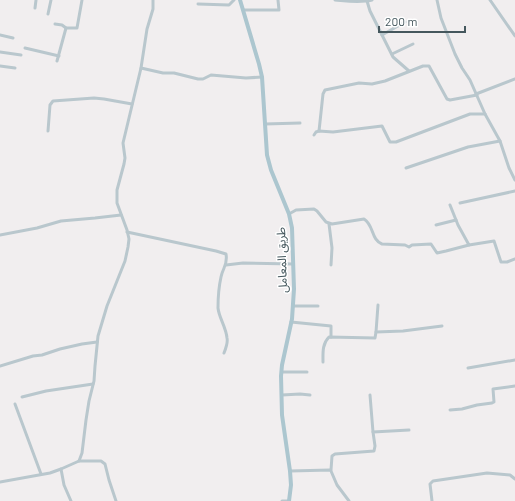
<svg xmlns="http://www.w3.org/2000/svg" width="515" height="501" font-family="Barlow,'Noto Sans Arabic',sans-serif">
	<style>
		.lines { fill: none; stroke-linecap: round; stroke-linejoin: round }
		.minor { stroke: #b9c7cd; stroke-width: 3 }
		.major { stroke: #acc6cf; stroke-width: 4 }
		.labels { text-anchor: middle; stroke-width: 3; stroke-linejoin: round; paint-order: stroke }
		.street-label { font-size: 12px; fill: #45575d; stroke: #fff }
	</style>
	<rect width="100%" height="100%" fill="#f1eeef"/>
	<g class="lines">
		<g class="minor">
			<path d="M335,0C347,1 360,3 372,0"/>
			<path d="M437,0L441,18L455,54L462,68L470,80L485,114L500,141L509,168L515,180"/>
			<path d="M490,0L515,36"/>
			<path d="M367,1L370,11L393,57L409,71"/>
			<path d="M198,4L229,5L234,0"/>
			<path d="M35,8L36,0"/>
			<path d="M243,10H279L278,0"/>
			<path d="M48,14L51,0"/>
			<path d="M55,24L62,25L66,28"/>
			<path d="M0,35L13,38"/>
			<path d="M382,35L405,22"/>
			<path d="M25,48L59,56"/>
			<path d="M0,52L21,55"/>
			<path d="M392,54L413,44"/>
			<path d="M57,61L66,28H77L82,0"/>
			<path d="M0,66L15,68"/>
			<path d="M141,68L163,73H174L198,79H203L211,75L246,78L262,77"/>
			<path d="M476,94L515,79"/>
			<path d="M265,124L300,123"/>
			<path d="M48,131L50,105L53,101L94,98L104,99L132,104"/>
			<path d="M319,131L323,94L325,90L359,83L372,84L385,81L423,66H429L447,99L450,100L477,95"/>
			<path d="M314,135L316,132L319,131L333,132L382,126L390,142H396L470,114H485"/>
			<path d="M406,168L468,147L500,141"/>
			<path d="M460,203L515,191"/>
			<path d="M450,205L458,225L469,245L494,241L501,262H507L515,259"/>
			<path d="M289,214L296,210L314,209L317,211L326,222L332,224L364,219C374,225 371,240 382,244L405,245L409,247L412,245L431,244L437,253L446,251L469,245"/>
			<path d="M329,224L332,248L331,265"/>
			<path d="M436,225L456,220"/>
			<path d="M127,232L216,251L226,254C228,265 223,267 221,277C219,286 218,298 218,308C219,318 226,327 227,338C228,342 226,348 224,353"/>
			<path d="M0,235L37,228L61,221L95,218L121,215"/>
			<path d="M226,265L243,263L293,264"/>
			<path d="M293,306H318"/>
			<path d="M291,322L331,326V337"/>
			<path d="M376,332L378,305"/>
			<path d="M323,362C323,353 322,344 329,337L375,338L376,332L403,331L442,326"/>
			<path d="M0,366L33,356L42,355L60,349L82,344L97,342"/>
			<path d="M468,368L515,360"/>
			<path d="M282,372H307"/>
			<path d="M282,395L300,394L310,395"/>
			<path d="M370,395L373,432"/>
			<path d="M22,397L46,391L93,384"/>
			<path d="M15,404L41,474"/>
			<path d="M450,410L462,409L477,405L492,403L494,402L493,389L515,386"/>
			<path d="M79,461L82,453L86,420L89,401L94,381L95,366L98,336L107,306L125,261L128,247L129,239L127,230L117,203V190L124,164L125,158L123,143L141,68L147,29L153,9V0"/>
			<path d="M61,469L64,485L71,501"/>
			<path d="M331,470L332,456L335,454L374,451L375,446L373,432L409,430"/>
			<path d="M290,471L330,470L331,471L337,485L349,501"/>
			<path d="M0,482L50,473L61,469L79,461H101L105,464L109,480L116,501"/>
			<path d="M282,501H288"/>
			<path d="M432,501L430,484L433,481L487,473L510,475L515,479"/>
		</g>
		<path class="major" d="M240,0L259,64L262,77L267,155L271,170L289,214L292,228L294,289L292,319L282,365L281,376L282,415L290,471L291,485L289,501"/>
	</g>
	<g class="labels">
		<g class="street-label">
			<text transform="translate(282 260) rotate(-92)" y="4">طريق المعامل</text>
		</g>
	</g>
	<path d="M379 26v6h86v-6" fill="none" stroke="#45575d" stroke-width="2"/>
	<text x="385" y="26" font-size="12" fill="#45575d" stroke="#ffffff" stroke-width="3" paint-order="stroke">200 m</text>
</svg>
